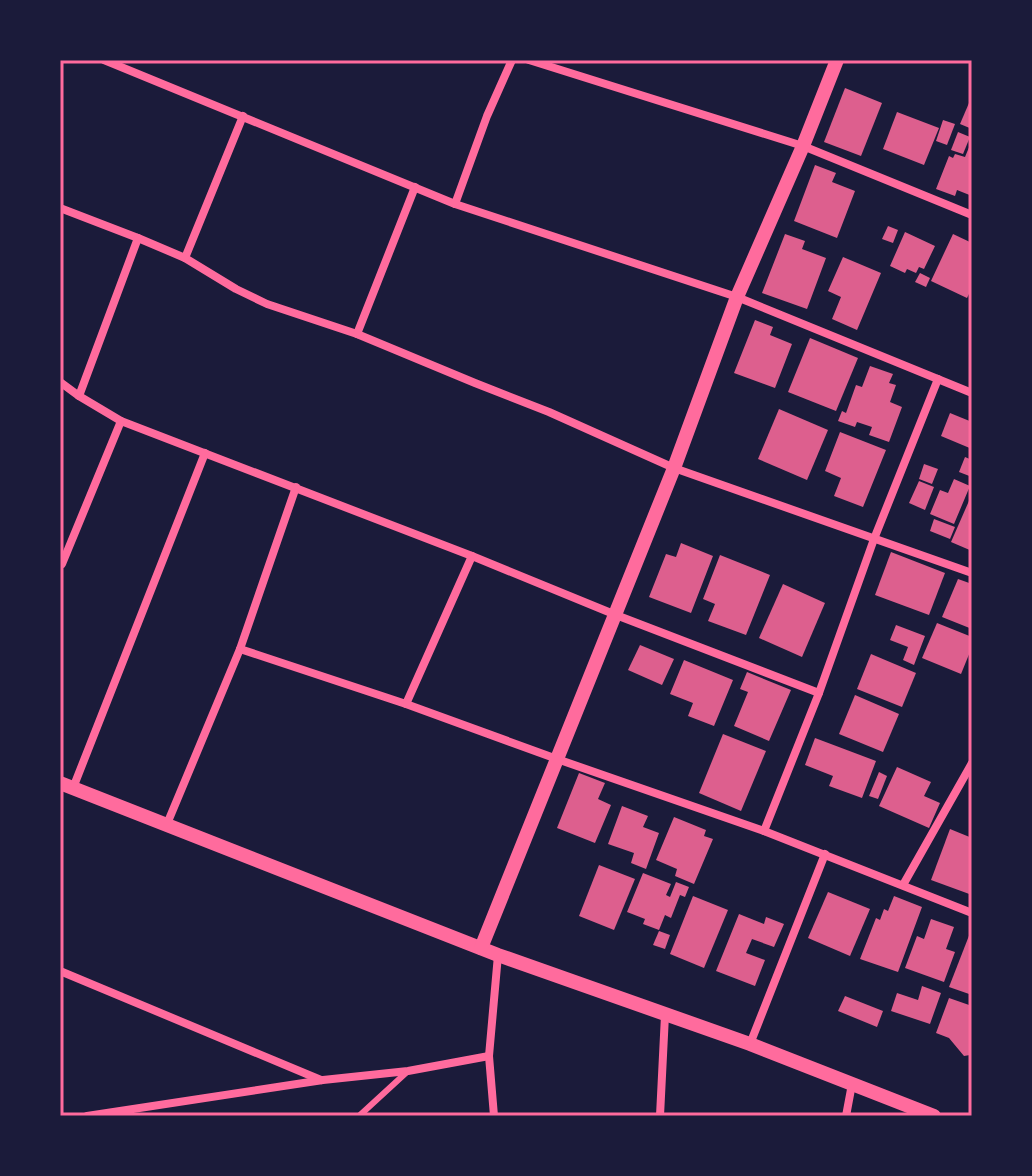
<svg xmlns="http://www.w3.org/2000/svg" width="1032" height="1176" font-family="'Public Sans',sans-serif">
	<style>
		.building { fill: #dd5f8e }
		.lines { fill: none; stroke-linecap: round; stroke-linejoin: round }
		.service { stroke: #ff6b9d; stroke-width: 6 }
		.minor { stroke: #ff6b9d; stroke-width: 8 }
		.tertiary { stroke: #ff6b9d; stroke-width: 14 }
		.neatline { fill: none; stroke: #ff6b9d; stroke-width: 3 }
	</style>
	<rect width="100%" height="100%" fill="#1b1b3a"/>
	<g class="building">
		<path d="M845,88L882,103L861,156L824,142Z"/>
		<path d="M972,96V129L960,124Z"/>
		<path d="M897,112L939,128L924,165L883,149Z"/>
		<path d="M943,120L955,124L947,145L936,141Z"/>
		<path d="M958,132L970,137L963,154L951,150Z"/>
		<path d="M972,140V196L957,190L955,196L936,189L949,156L953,158L955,154L965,157Z"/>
		<path d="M815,165L836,173L832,182L855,191L837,238L794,221Z"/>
		<path d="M888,226L898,230L893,243L882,239Z"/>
		<path d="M905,232L935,246L924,269L919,267L916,273L907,269L905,273L890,266Z"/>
		<path d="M785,234L805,241L802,249L826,258L807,309L762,293Z"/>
		<path d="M953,234L972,243V288L967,298L931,281Z"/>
		<path d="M843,257L881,273L857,330L832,319L841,297L828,291Z"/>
		<path d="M920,273L930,278L926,287L915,282Z"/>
		<path d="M755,320L773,327L770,335L792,344L775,388L734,373Z"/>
		<path d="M810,338L858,358L836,411L788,392Z"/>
		<path d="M870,366L893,374L889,383L896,385L890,402L902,407L889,442L869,435L872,427L857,422L855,427L838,421L842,411L846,413L856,385L862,387Z"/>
		<path d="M779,409L828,430L807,480L758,459Z"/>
		<path d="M950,413L972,422V449L941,436Z"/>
		<path d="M840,432L886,450L863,507L834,496L841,478L825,471Z"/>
		<path d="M965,457L972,460V477L959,472Z"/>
		<path d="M924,464L938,469L932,484L919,479Z"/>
		<path d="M954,479L970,486L954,524L930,514L940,490L948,493Z"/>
		<path d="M919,481L934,487L925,510L909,503Z"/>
		<path d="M972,494V551L951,542Z"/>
		<path d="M934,519L955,527L950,539L930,531Z"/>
		<path d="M681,543L713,556L691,613L649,597L666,554L676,557Z"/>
		<path d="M891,552L945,573L929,615L875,595Z"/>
		<path d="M720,555L770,575L746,635L708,621L715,604L703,599Z"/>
		<path d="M958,579L972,584V629L942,617Z"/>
		<path d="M783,584L825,603L802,657L759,638Z"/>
		<path d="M937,623L972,637V647L961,674L922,658Z"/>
		<path d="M896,625L925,636L914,665L903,660L908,647L890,640Z"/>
		<path d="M640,645L674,659L662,685L628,670Z"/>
		<path d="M871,654L916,673L902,707L857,689Z"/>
		<path d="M684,660L733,680L714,726L688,716L693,703L670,694Z"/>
		<path d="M747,672L791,690L769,741L734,726L748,692L740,689Z"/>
		<path d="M855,695L899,714L883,752L839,734Z"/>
		<path d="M723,734L766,751L741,811L699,793Z"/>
		<path d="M815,738L876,761L862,798L829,786L833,776L805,765Z"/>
		<path d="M897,767L931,782L924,796L940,803L929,828L879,806Z"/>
		<path d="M879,772L887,776L878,799L869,796Z"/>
		<path d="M579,773L605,783L598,799L611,805L595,843L557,828Z"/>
		<path d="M622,806L648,816L643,827L659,833L646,869L631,863L634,853L608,844Z"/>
		<path d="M674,817L706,830L704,836L713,839L694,884L675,876L677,869L656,860Z"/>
		<path d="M950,829L972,838V895L931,880Z"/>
		<path d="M599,865L635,879L614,930L579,916Z"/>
		<path d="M643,873L671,884L666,895L670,897L676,882L689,887L685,897L680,895L671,918L665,915L659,930L643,924L645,919L627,912Z"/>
		<path d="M828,892L870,909L850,956L808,938Z"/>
		<path d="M693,896L728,910L704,968L670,954Z"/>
		<path d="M894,896L922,907L898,972L860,959L876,918L880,920L884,909L888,911Z"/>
		<path d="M739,914L764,924L766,917L784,924L774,947L752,939L746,953L765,960L755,986L716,971Z"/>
		<path d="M931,919L954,927L946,949L955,952L944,982L905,968L917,936L924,939Z"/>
		<path d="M972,928V995L949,987Z"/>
		<path d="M659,931L670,935L665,949L653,945Z"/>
		<path d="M922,986L941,993L930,1024L891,1011L897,993L918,1000Z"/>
		<path d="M845,996L883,1011L877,1027L838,1011Z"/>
		<path d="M949,998L972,1006V1050L970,1055L964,1056L949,1038L936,1033Z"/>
	</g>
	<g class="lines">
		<path class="service" d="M359,1116L408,1071"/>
		<g class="minor">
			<path d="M104,60L455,204L737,297L972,393"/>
			<path d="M529,60L803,146L972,215"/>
			<path d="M455,204L487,116L512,60"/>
			<path d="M60,208L138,238L185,258L236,289L267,304L357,334L475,383L549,412L674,468L972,573"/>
			<path d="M185,258L243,116"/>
			<path d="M357,334L415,187"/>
			<path d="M60,382L79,396L121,421L62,564L60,563"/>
			<path d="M79,396L138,238"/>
			<path d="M121,421L472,556L616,615L819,693"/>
			<path d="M240,649L406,704L472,556"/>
			<path d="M406,704L557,759L764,831L972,913"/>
			<path d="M73,788L205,453"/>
			<path d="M167,824L240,649L296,487"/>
			<path d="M764,831L819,693L874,539L938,379"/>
			<path d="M903,885L972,763"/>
			<path d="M60,971L321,1080"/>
			<path d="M750,1044L825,854"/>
			<path d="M87,1116L323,1080L408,1071L489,1056"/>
			<path d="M494,1116L489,1056L498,955"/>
			<path d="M660,1116L665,1015"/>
			<path d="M846,1116L852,1084"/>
		</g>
		<g class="tertiary">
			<path d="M60,783L498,955L750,1044L934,1116"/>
			<path d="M481,948L674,468L737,297L803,146L837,60"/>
		</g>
	</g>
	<rect width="1032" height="1176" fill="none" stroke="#1b1b3a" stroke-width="124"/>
	<rect x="62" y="62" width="908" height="1052" class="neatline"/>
</svg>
